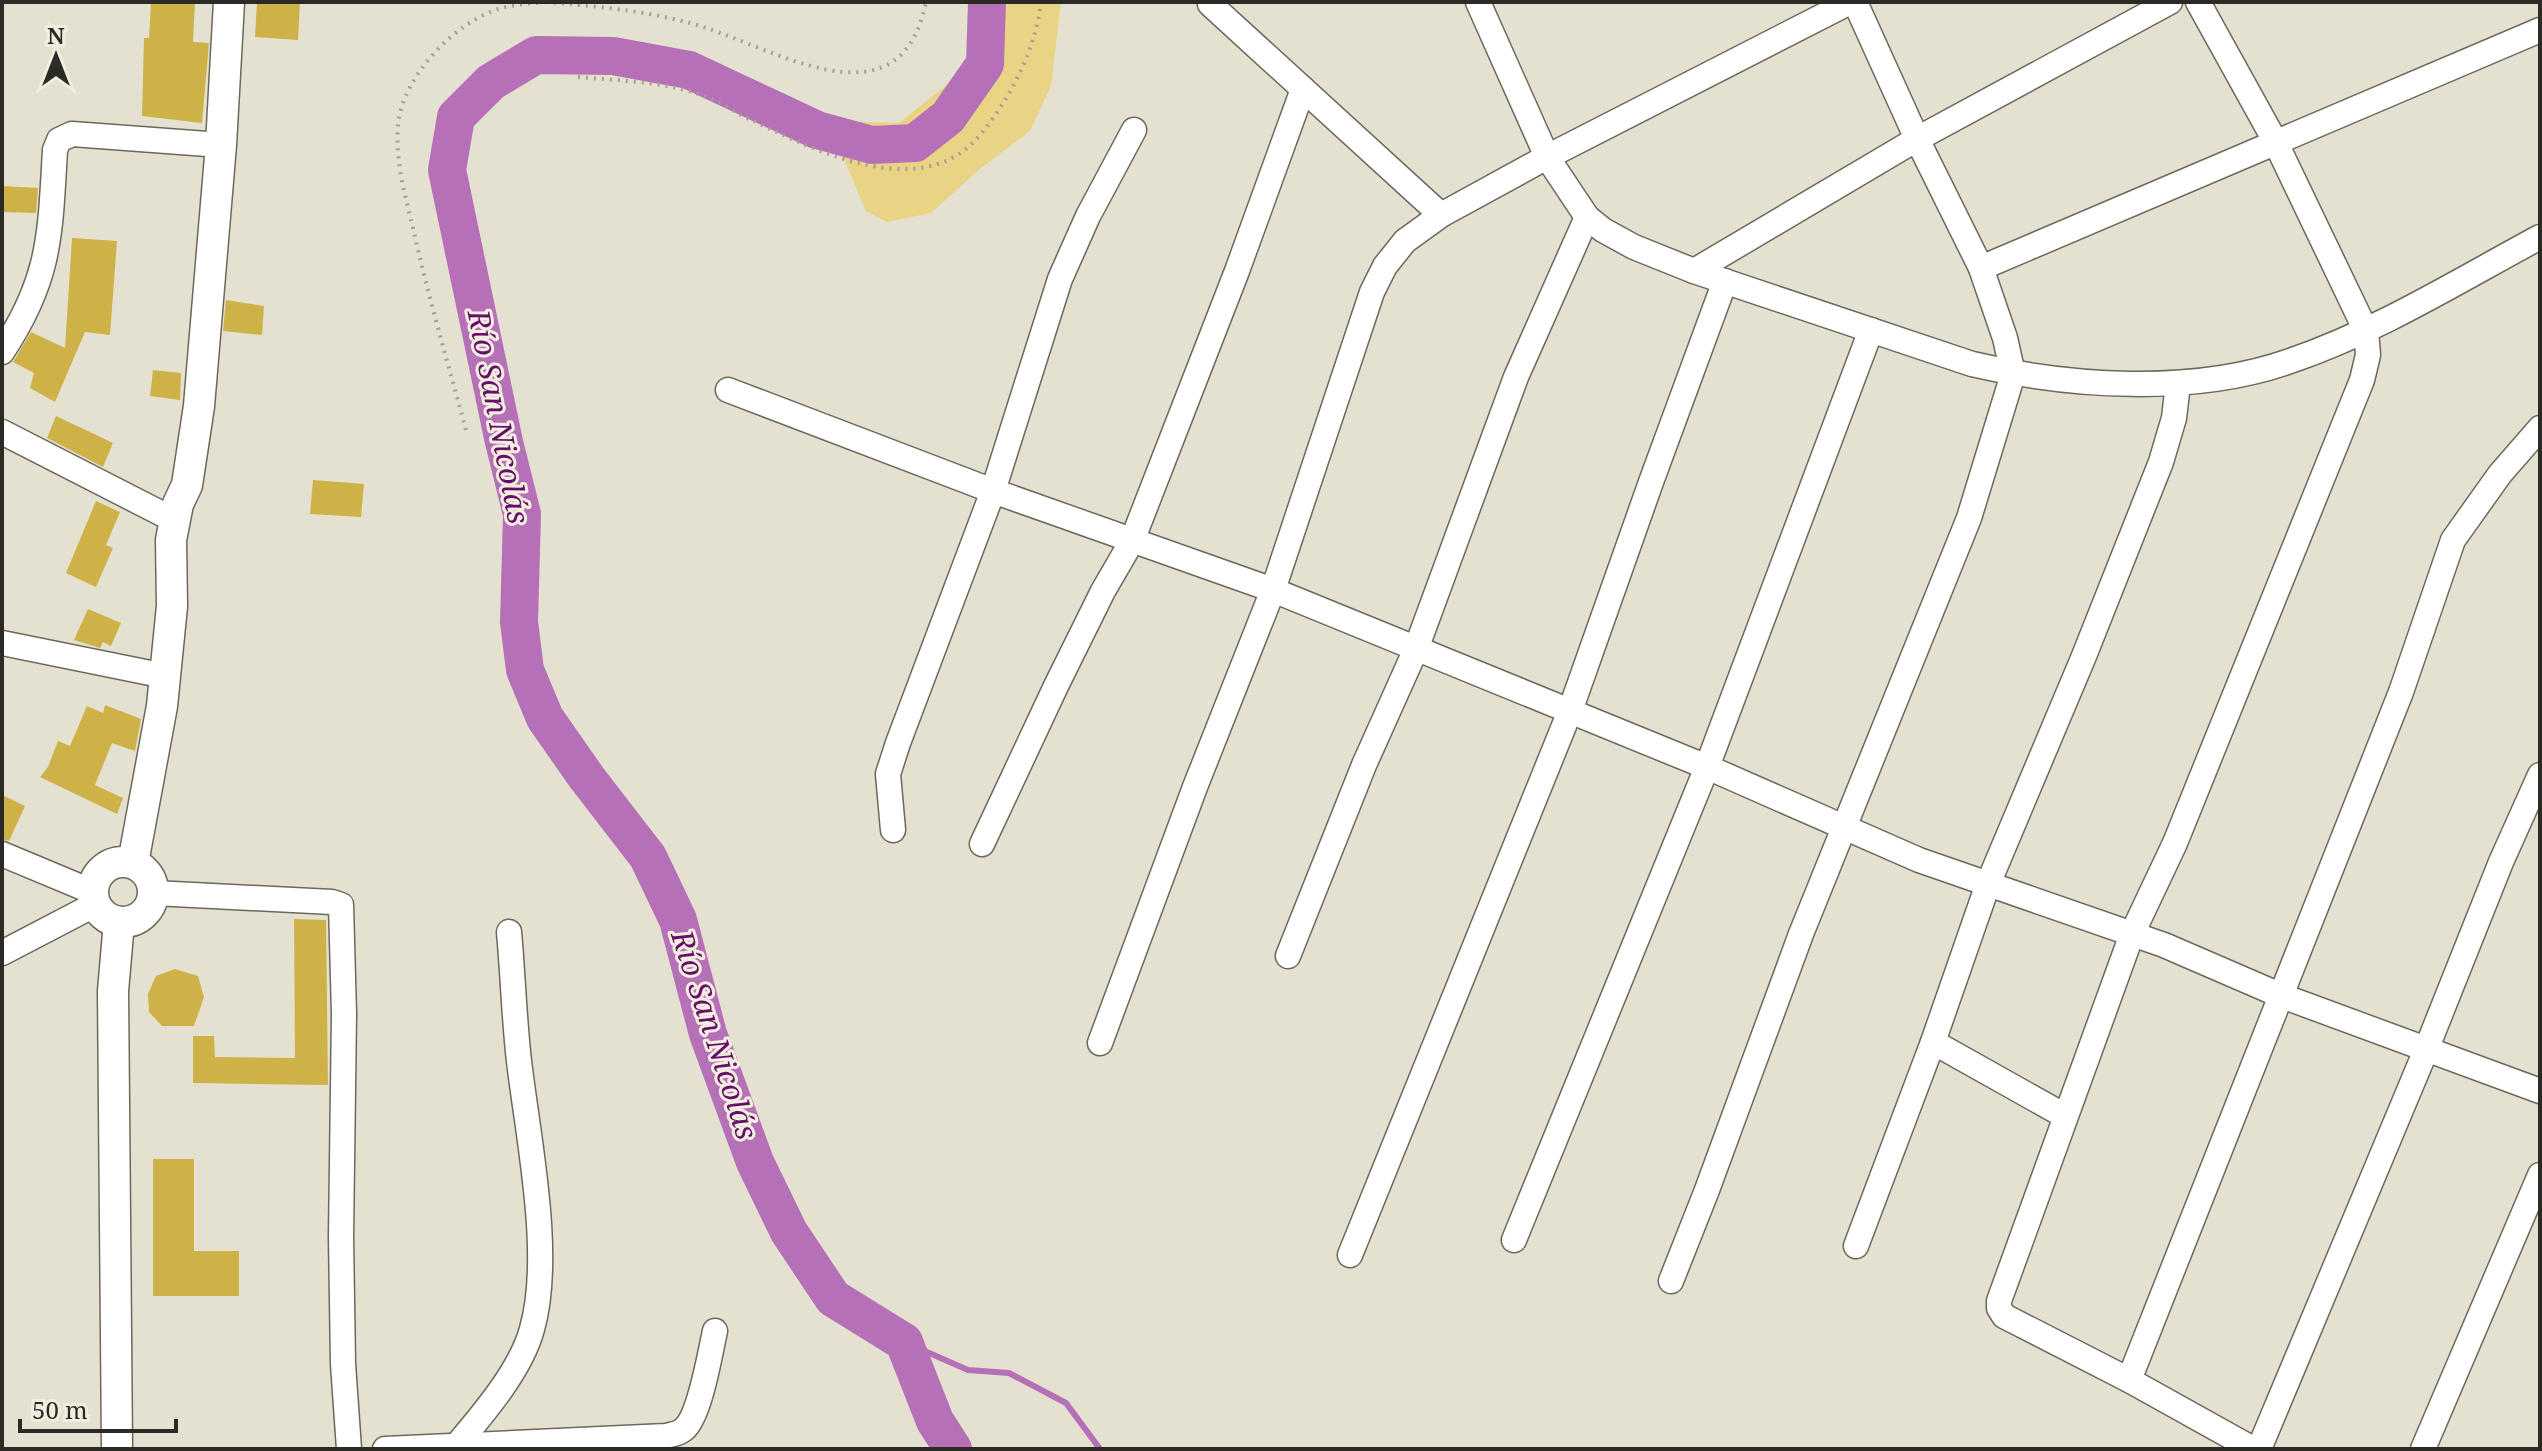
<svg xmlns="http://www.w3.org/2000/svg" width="2542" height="1451" font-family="'Noto Serif',serif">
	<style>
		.green { fill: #e9d384 }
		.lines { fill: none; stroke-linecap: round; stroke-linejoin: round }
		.stream { stroke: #b670b7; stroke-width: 6 }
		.river { stroke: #b670b7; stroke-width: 38 }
		.building { fill: #cfb247 }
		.minor-casing { stroke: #6c685b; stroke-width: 27 }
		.tertiary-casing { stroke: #6c685b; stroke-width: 33 }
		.path { stroke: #a3a094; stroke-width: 4; stroke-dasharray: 2 6; stroke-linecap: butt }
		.minor { stroke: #fff; stroke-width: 24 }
		.tertiary { stroke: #fff; stroke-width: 30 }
		.labels { text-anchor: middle; stroke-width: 6; stroke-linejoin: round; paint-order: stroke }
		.water-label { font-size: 30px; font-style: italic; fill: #660c69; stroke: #f2eedf }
	</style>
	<rect width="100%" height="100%" fill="#e5e1d1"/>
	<path class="green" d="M988,2H1061L1051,86L1030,131L980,169L931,213L887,222L866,211L828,121L899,123L990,50Z"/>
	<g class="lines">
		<path class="stream" d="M904,1342L968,1370L1009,1373L1066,1403L1100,1449"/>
		<path class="river" d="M953,1449L935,1421L904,1342L833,1298L789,1232L755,1162L708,1034L678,920L648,857L587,778L545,718L525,670L519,622L522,514L504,442L447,170L456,117L491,82L536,55L613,56L689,70L817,130L872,145L915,143L948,117L985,64L987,2"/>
	</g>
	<g class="building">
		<path d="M151,2H195L193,42L209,43L202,123L142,116L144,38H149Z"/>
		<path d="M257,2H300L298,40L255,37Z"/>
		<path d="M2,186L38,188L36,213L2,212Z"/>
		<path d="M72,238L117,241L110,335L85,332L55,402L30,388L34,373L13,362L31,332L65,348Z"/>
		<path d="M226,300L264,306L262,335L223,331Z"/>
		<path d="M153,370L181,373L180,400L150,396Z"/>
		<path d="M56,416L113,443L103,467L47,438Z"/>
		<path d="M313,480L364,484L361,517L310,514Z"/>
		<path d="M96,501L120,512L106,545L113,548L96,587L66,573Z"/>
		<path d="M88,609L121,623L111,646L103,642L100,648L74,640Z"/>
		<path d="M105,705L141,719L135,751L112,743L95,785L123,798L117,814L40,777L48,767L58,741L70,746L87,706L103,713Z"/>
		<path d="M2,795L25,806L9,841L2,839Z"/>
		<path d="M294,919L326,920L328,1085L193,1083V1036H214L215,1057L295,1058Z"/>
		<path d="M175,969L198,976L204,997L194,1026H162L149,1012L148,994L156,976Z"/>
		<path d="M153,1159H194V1251H239V1296H153Z"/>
	</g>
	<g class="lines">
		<defs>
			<g id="minor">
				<path d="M1478,2L1547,157L1587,217L1603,230L1634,247L1694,271L1972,364C2070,387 2194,395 2290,361C2378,331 2458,281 2540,237"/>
				<path d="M2198,2L2275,141L2366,331L2368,355L2362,380L2175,843L2132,934L1999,1301V1308L2004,1316L2129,1380L2253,1449"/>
				<path d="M1210,4L1441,215"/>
				<path d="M1981,268L2540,30"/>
				<path d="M1694,271L1917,139L2170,2"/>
				<path d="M2,352C51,278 50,235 55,150L59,140L72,134L221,145"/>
				<path d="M728,390L993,491L1273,590L1707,767L1919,860L2164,945L2282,996L2540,1091"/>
				<path d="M2,432L174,520"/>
				<path d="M2,643L165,676"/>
				<path d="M893,830L888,774L898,743L993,491L1060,279L1088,216L1134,130"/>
				<path d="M982,844L1056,686L1103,591L1132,541L1237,271L1303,89"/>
				<path d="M2,854L93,892"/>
				<path d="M154,893L332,902L341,905L344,1014L341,1237L343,1364L349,1449"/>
				<path d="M2,953L96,904"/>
				<path d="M1288,956L1364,765L1416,649L1516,377L1587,217"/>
				<path d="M1933,1042L2065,1116"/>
				<path d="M1100,1043L1195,787L1273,590L1372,292L1385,266L1405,241L1441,215L1547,157L1850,2"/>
				<path d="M1514,1240L1707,767L1871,330"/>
				<path d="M1856,1246L1933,1042L1988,884L2084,656L2161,462L2174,418L2178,384"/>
				<path d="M1350,1255L1570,711L1651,482L1725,281"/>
				<path d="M1671,1281L1707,1190L1801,934L1969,518L2013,374L2005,338L1981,268L1917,139L1855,2"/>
				<path d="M2129,1380L2401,692L2453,540L2500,474L2540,428"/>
				<path d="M456,1446C483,1414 521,1370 532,1329C553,1255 528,1138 519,1061C514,1018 513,975 509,932"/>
				<path d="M385,1449L666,1436C672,1434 679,1434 684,1429C700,1416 710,1353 715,1331"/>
				<path d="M2259,1449L2426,1050L2501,862L2540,775"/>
				<path d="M2423,1449L2540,1175"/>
			</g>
			<g id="tertiary">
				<circle cx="123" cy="892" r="30"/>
				<path d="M133,863L162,706L172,606L171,540L178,504L187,485L199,406L221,145L229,2"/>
				<path d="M117,1449L113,991L119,922"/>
			</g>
		</defs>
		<use href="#minor" class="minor-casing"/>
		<use href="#tertiary" class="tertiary-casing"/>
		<g class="path">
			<path d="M546,2C593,6 640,10 686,22C765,41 899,136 926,2"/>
			<path d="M578,77C622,81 667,81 709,98C722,103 734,112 747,118C804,145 893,191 954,157C972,147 985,130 996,114C1019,80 1036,43 1041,2"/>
			<path d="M466,430C448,363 428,296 413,228C405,195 395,161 398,126C401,78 456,20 502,8C516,4 531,4 545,2"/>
		</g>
		<use href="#minor" class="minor"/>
		<use href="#tertiary" class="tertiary"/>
	</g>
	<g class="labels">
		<g class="water-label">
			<text transform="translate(498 417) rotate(79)" y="10">Río San Nicolás</text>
			<text transform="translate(714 1035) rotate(72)" y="10">Río San Nicolás</text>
		</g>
	</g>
	<rect width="2542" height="1451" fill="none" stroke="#2c2a25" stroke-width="8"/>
	<g transform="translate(56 56)" stroke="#f2eedf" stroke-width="6" paint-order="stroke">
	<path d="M0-6L14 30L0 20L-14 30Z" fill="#2c2a25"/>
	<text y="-12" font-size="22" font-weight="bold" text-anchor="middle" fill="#2c2a25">N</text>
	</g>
	<path d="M20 1419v12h156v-12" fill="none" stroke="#2c2a25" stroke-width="4"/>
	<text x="32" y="1419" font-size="24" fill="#2c2a25" stroke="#f2eedf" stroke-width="6" paint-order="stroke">50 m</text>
</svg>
